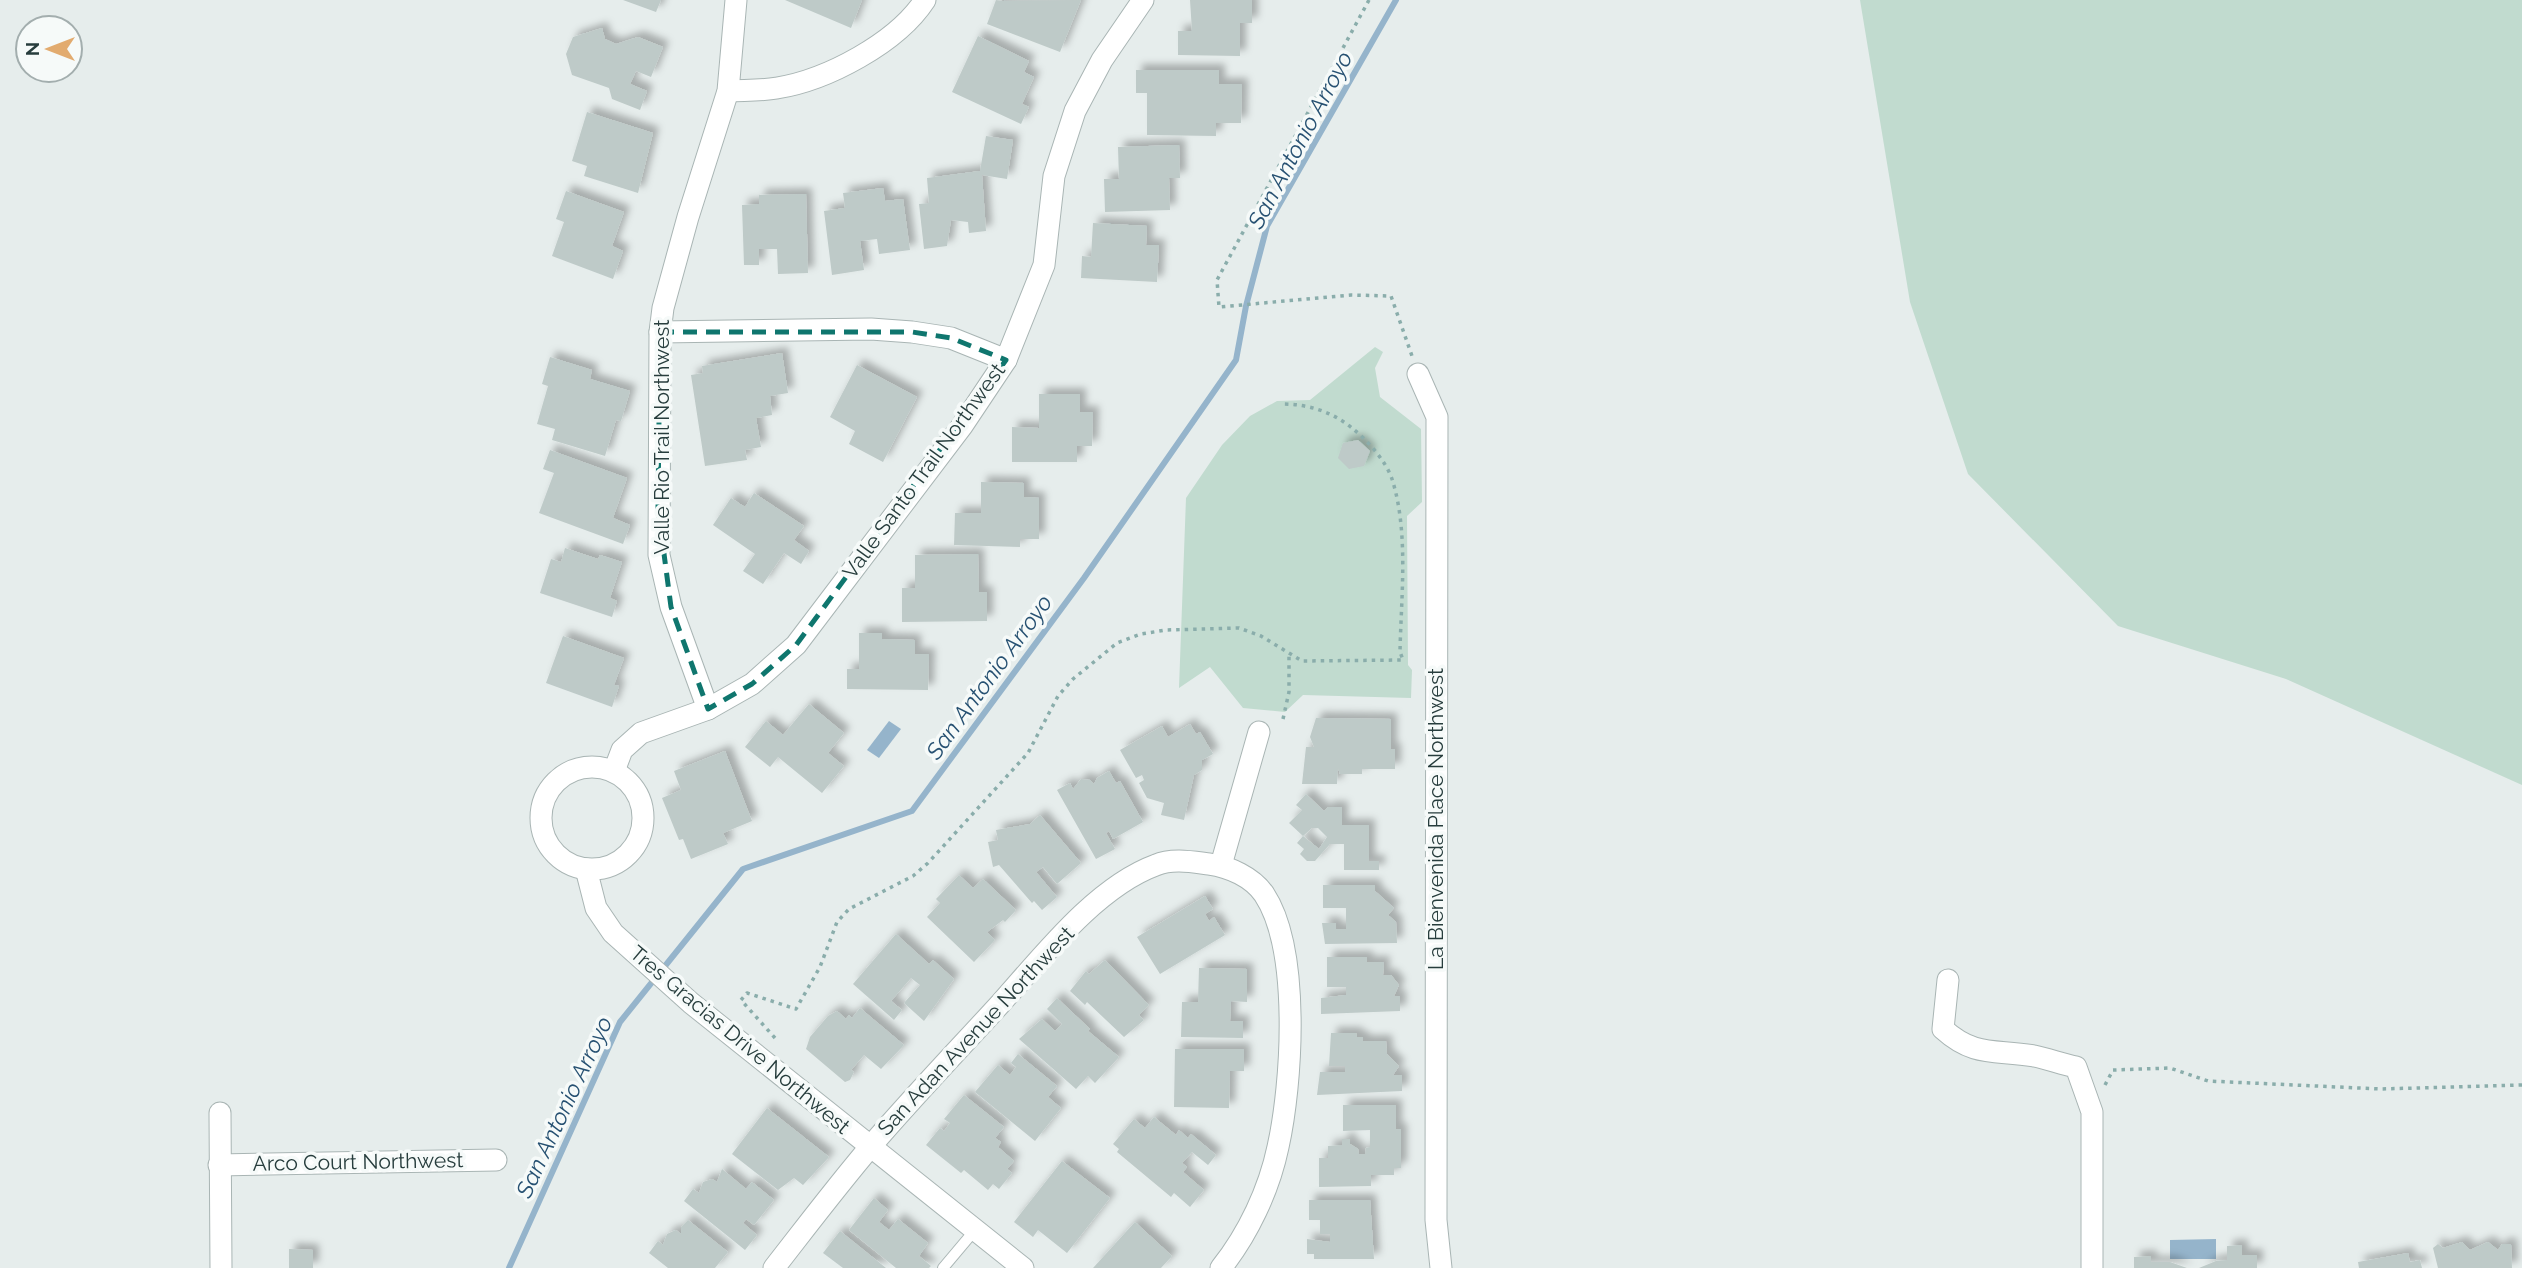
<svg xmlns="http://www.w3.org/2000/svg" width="2522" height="1268" font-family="Raleway,sans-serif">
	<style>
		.green { fill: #c1dbcf }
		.water { fill: #95b4cb }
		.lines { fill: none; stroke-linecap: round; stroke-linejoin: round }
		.stream { stroke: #95b4cb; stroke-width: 6 }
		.building { fill: #becac8; fill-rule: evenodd; filter: url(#shadow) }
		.lane-casing { stroke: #a9b5b4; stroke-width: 12 }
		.street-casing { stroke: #a9b5b4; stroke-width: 23 }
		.path { stroke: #8aadab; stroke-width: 3.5; stroke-dasharray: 3.5 5; stroke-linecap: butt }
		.lane { stroke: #fff; stroke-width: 10 }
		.street { stroke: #fff; stroke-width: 21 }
		.marked { fill: none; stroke: #0f766e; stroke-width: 5; stroke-dasharray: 14 9; stroke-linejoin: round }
		.labels { text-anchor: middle; stroke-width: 7; stroke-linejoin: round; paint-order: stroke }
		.street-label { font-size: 21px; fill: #273d3d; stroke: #f6faf9 }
		.water-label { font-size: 23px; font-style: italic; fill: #275172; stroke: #f6faf9 }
	</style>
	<defs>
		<filter id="shadow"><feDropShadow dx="6" dy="-6" stdDeviation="3.5" flood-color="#0004"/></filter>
	</defs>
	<rect width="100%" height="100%" fill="#e6edec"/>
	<g class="green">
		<path d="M1860,0H2522V785L2286,679L2118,626L1968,474L1910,302Z"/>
		<path d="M1375,347L1383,352L1375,368L1380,397L1421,429L1422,502L1407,516L1408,665L1412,670L1411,698L1303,695L1285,712L1243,708L1210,667L1179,688L1186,498L1222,445L1250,416L1277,401L1310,400Z"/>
	</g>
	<g class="water">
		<path d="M889,721L901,729L879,758L867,750Z"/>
		<path d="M2216,1239V1259H2170V1240Z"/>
	</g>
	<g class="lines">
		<path class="stream" d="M509,1268L620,1022L743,869L912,811L1084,578L1236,360L1246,306L1267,226L1396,0"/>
	</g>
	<g class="building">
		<path d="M623,0H661L656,12Z"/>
		<path d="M785,0H862L851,28Z"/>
		<path d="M996,0L1002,1L1081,0L1060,52L987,24Z"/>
		<path d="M1190,0H1252V23H1240V56L1178,55V31H1192Z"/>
		<path d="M602,28L605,39L616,44L638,37L663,47L651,77L636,71L630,84L647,91L640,110L612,99L609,88L572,75L566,54L573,37Z"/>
		<path d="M978,36L1029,61L1024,72L1034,77L1022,104L1029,107L1021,124L952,92Z"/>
		<path d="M1136,70H1219V84H1242L1241,123H1216V136L1147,135V93H1136Z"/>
		<path d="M587,112L653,133L638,193L584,176L587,166L572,161Z"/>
		<path d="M986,136L1013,140L1007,179L982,175L986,231L969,233L968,222L951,220L947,246L924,249L919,204L929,203L927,178L980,171Z"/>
		<path d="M1179,145L1180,178H1169L1170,210L1105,212L1104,179H1119L1118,147Z"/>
		<path d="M883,188L885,201L903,199L910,250L879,254L877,239L860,241L864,270L832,275L824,211L845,208L843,193Z"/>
		<path d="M566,191L624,212L612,246L623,251L613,279L552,256L564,222L556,219Z"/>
		<path d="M806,194L808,273L778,274L777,249H759V265H744L742,205L759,204V195Z"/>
		<path d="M1093,223L1147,226L1146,245H1159L1157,282L1081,278L1082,256L1091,257Z"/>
		<path d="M782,353L788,393L770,396L772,415L756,418L761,447L745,450L747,460L705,466L691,375L703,373L702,366Z"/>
		<path d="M550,357L592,370L590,379L630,391L621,421L616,420L605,456L552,440L555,429L537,424L548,386L542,384Z"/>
		<path d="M857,365L917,397L883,462L849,444L855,431L830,417Z"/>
		<path d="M1039,394H1080V412H1093L1092,446H1077V462H1012V427L1039,428Z"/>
		<path d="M1358,440L1370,451L1364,466L1349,469L1338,458L1343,443Z"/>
		<path d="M550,450L627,478L613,518L630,525L623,544L539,513L554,473L543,469Z"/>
		<path d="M981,482L1024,483V497L1039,498V539H1020V547L954,545L955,513H981Z"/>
		<path d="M754,493L804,526L794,540L809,551L801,564L784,553L763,584L743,571L755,554L713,525L731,498L745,507Z"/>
		<path d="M565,548L598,559L600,555L622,562L610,598L617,601L612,617L540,593L551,559L561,562Z"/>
		<path d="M978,554L979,592H987V621L902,622V588H915V555Z"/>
		<path d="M859,633H882V639L915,640V654H929L928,690L847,689V669H859Z"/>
		<path d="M563,636L624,658L614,685L619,686L612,707L546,683Z"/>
		<path d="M809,704L844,733L828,753L844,766L822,793L778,757L770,767L745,747L766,721L783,735Z"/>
		<path d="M1316,718L1391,719V749H1395V769H1362V774H1340L1338,768L1337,784H1302L1306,747H1314L1310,737Z"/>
		<path d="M1190,724L1196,734L1200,732L1213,754L1202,760V770L1194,775L1184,820L1161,815L1164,803L1147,798L1139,783L1144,780L1142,775L1136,778L1120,750L1162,726L1168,737Z"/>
		<path d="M725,751L752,821L723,833L728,844L691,859L683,839L679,840L662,798L681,790L674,771Z"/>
		<path d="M1109,771L1116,783L1120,781L1143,822L1113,839L1109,831L1106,833L1115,849L1096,859L1057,790L1070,783L1073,789L1081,779L1090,780L1094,784L1097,778Z"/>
		<path d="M1306,794L1324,811L1328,807H1342V825H1369V861H1379V870H1344V844H1330L1315,861H1307L1300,854L1304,849L1297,843L1303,836L1289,823L1302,810L1296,805ZM1312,828H1318L1327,837L1319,849L1303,836Z"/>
		<path d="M1040,815L1081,863L1057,884L1043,867L1036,872L1057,897L1042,910L1034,901L1032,903L999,865L993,867L988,842L998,840L996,830L1030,824Z"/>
		<path d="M959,875L973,888L983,879L1016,910L1005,922L1003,920L987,932L995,940L974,962L927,917L940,903L936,899Z"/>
		<path d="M1323,885H1375V891L1394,908L1388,915L1396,922L1397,943L1325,944L1322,923H1336V929H1346V908H1323Z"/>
		<path d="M1205,896L1213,909L1205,914L1209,921L1214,917L1225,935L1160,974L1137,937Z"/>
		<path d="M896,934L929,964L933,960L954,979L924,1021L904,1003L920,985L911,978L891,1001L902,1010L894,1020L853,984Z"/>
		<path d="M1327,957H1367V962H1384L1383,975H1391L1399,985L1394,996H1400V1011L1321,1014V998L1346,995V987H1327Z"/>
		<path d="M1105,960L1149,1005L1139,1015L1144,1020L1124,1037L1087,1002L1085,1005L1070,991L1086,971L1089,974Z"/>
		<path d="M1199,968L1247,969V1002L1231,1001L1230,1021H1243V1038L1181,1037L1182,1002H1198Z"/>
		<path d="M1057,998L1090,1029L1088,1031L1119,1057L1095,1083L1088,1076L1076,1089L1019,1039L1042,1019L1055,1031L1062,1024L1047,1009Z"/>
		<path d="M860,1008L904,1045L881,1069L864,1055L851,1070L854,1072L850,1080L845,1082L806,1049L810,1037L828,1016L837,1011L846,1019L849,1015L852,1018Z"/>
		<path d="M1331,1033H1356L1357,1037H1363V1041H1386L1387,1054L1399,1066L1393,1075H1402V1091L1317,1095L1320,1072H1345V1066H1329Z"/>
		<path d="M1175,1049H1244V1071H1230L1229,1108L1174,1107Z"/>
		<path d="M1018,1054L1057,1086L1048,1097L1061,1108L1035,1141L975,1092L998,1065L1010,1075L1016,1067L1011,1063Z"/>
		<path d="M964,1095L1004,1127L995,1138L1001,1142L998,1147L1014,1161L1007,1169L1012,1173L999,1189L993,1184L988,1190L964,1170L961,1173L926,1145L940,1128L944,1131L950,1123L944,1119Z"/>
		<path d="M1343,1105H1396V1129H1401V1168H1394V1175H1371V1186L1319,1187V1158H1328V1146L1342,1145V1139H1350V1144L1358,1149L1359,1154H1365L1366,1148L1370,1147V1130L1343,1131Z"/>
		<path d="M767,1108L829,1157L803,1185L794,1178L778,1190L732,1154Z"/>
		<path d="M1154,1117L1176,1135L1179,1130L1188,1138L1191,1134L1216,1155L1208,1165L1192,1152L1182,1163L1187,1167L1183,1172L1204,1190L1190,1207L1174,1193L1171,1197L1117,1152L1119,1149L1113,1144L1134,1119L1145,1128Z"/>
		<path d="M1062,1161L1110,1198L1067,1253L1038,1230L1033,1237L1014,1222Z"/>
		<path d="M722,1169L746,1189L752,1182L774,1200L754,1225L746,1219L743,1223L757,1235L745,1250L684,1201L693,1189L699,1193L703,1182L712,1179L717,1182Z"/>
		<path d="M874,1198L888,1210L879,1222L889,1230L898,1219L928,1243L919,1256L931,1266L929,1268H896L849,1230Z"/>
		<path d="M1309,1200H1370L1374,1259H1314V1254H1307V1239L1330,1242V1234H1320V1220H1309Z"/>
		<path d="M688,1220L728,1252L715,1268H668L649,1253L658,1241L663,1245L667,1234L676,1230L681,1234V1227Z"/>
		<path d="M1135,1222L1172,1256L1161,1268H1093Z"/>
		<path d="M840,1231L886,1268H843L823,1253Z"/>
		<path d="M2462,1242L2470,1250L2488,1242L2498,1250L2502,1244H2511L2512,1268H2438L2433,1248L2438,1244L2443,1248Z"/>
		<path d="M2242,1245V1255H2257V1268H2199L2216,1261L2227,1260V1246Z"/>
		<path d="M289,1249L313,1250V1268H289Z"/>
		<path d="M2408,1253L2410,1262L2420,1260L2422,1268H2359L2358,1262Z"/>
		<path d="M2151,1256V1262H2170L2187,1268H2134V1257Z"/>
	</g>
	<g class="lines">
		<defs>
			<path id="lane" d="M943,1268L975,1230"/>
			<g id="street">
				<path d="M728,91C744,90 761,91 777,88C827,80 897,43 925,0"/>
				<path d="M660,332L871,329L912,332L951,338L1006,360"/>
				<path d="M1418,374L1437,417L1436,1220L1441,1268"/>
				<path d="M708,709L671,607L659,555L660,332L663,308L688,217L728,91L736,0"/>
				<circle cx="592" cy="818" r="51"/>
				<path d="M614,771L622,750L641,733L708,709L752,684L796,645L962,426L1006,360L1044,265L1054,176L1075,111L1102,60L1143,0"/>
				<path d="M1221,865L1259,732"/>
				<path d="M586,869L596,908L613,933L691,1003L1023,1268"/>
				<path d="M1948,980L1943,1029C1975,1058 1996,1049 2034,1056C2048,1059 2062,1064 2076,1067L2092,1112V1268"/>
				<path d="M220,1113L221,1268"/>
				<path d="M219,1165L496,1160"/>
				<path d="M774,1268C806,1227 837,1186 871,1146C913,1097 958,1050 1001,1003C1043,956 1096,887 1156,865C1172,858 1193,862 1209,864C1230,867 1252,877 1264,894C1301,950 1292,1084 1278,1147C1269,1190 1248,1234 1221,1268"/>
			</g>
		</defs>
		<use href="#lane" class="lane-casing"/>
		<use href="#street" class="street-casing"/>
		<g class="path">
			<path d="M1369,0L1217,280L1219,307L1351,295L1391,296L1412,356"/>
			<path d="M1283,719L1289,692V654"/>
			<path d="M775,1038L741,1000L747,993L796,1009L820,967L837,922L849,909L913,876L928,863L1028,753L1058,696L1073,679L1117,643L1141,634L1166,630L1239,628L1261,636L1302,661L1403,660L1400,652C1401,597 1409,532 1392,479C1386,461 1367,440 1352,428C1332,412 1309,404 1282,404"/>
			<path d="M2105,1085L2113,1070L2170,1068L2208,1081L2381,1089L2522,1085"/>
		</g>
		<use href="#lane" class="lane"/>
		<use href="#street" class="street"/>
	</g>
	<path class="marked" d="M660,332H912L951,338L1006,360L796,645L752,684L708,709L671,607L658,508Z"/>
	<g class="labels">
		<g class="street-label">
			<text transform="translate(662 437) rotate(-90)" y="7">Valle Rio Trail Northwest</text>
			<text transform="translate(924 471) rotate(-54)" y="7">Valle Santo Trail Northwest</text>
			<text transform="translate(1436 819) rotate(-90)" y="7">La Bienvenida Place Northwest</text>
			<text transform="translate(976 1031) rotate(-47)" y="7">San Adan Avenue Northwest</text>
			<text transform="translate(740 1040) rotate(40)" y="7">Tres Gracias Drive Northwest</text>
			<text transform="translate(358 1162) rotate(-1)" y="7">Arco Court Northwest</text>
		</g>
		<g class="water-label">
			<text transform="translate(1300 140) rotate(-62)" y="8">San Antonio Arroyo</text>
			<text transform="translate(989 677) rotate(-54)" y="8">San Antonio Arroyo</text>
			<text transform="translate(564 1107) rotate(-65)" y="8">San Antonio Arroyo</text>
		</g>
	</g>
	<g transform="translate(49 49) rotate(270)"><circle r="33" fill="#f6faf9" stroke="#a3aeae" stroke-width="2"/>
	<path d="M0-5L12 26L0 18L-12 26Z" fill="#e2ab6f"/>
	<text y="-10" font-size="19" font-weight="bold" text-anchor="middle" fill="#273d3d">N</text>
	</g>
</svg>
